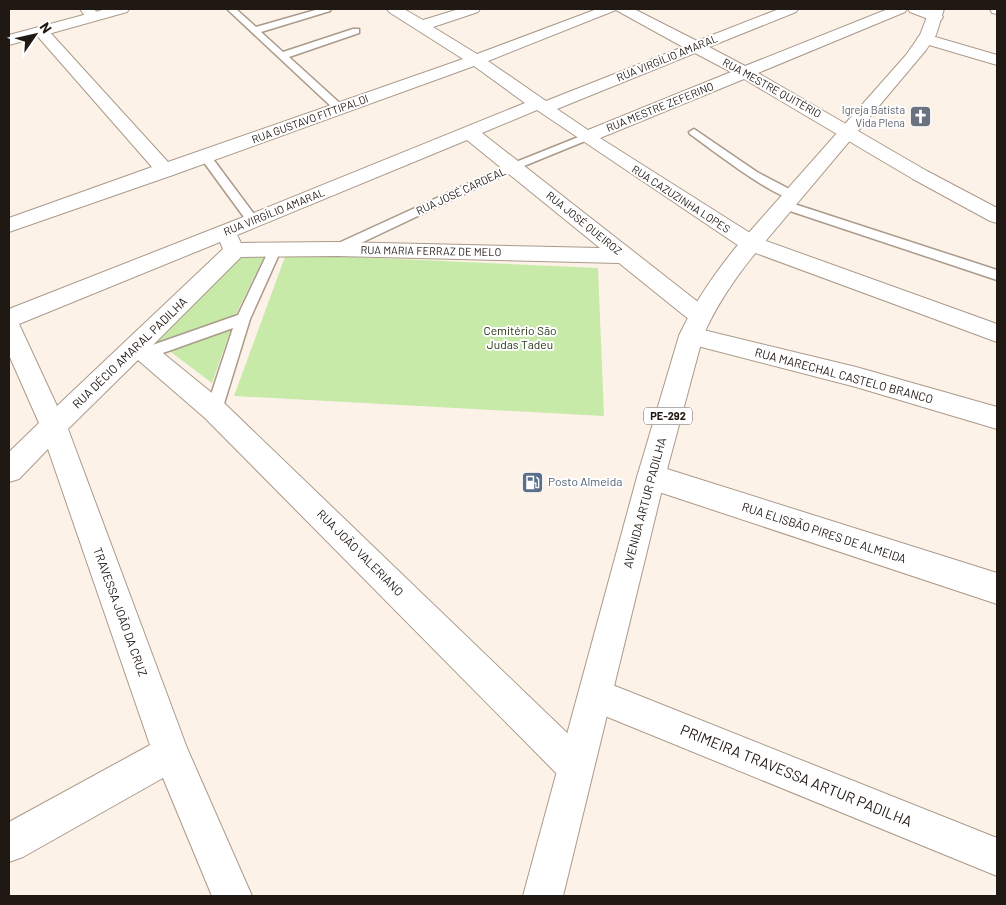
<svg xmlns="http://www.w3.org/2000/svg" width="1006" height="905" font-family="Barlow,sans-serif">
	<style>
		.green { fill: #c7eaa9 }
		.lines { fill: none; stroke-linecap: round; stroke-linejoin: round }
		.lane-casing { stroke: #aa9a8a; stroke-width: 3 }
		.street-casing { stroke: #aa9a8a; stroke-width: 2 }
		.secondary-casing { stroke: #aa9a8a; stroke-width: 2 }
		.primary-casing { stroke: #aa9a8a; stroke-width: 2 }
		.lane { fill: #fff; fill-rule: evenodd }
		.street { fill: #fff; fill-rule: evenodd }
		.secondary { fill: #fff; fill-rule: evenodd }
		.primary { fill: #fff; fill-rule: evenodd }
		.labels { text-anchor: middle; stroke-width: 4; stroke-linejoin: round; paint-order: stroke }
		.far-street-label { font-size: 11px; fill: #1f1813; stroke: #fff }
		.far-worship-label { font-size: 11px; fill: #5b616d; stroke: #fff; text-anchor: end }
		.shield { fill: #fff; stroke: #625d5a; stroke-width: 1 }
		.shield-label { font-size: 11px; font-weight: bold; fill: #1f1813 }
		.park-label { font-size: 12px; fill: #253713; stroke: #fff }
		.street-label { font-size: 12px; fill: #1f1813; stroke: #fff }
		.service-label { font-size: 12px; fill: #4e5e75; stroke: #fff; text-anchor: start }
		.near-street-label { font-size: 15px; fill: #1f1813; stroke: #fff }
	</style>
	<rect width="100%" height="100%" fill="#fdf2e8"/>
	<g class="green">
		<path d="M286,254L598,268L604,416L234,396Z"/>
		<path d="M240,255H265L237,312L212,383L156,341Z"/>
	</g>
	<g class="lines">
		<defs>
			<g id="lane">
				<path d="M227,9H236L256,27L319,9H331L330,11L261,32L283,52L353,29H359V33L289,57L343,106L344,108L343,110H335Z"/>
				<path d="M694,129L757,172L797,193L799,196L797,199C780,203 707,146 690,134L689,132Z"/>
				<path d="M586,134L590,135L591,137L590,139L519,168L342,252L337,253L331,249L332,246L511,164Z"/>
				<path d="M206,154L210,155L257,218L259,221L257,224H249L200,157Z"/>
				<path d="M785,201L997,270V280L781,208L779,205Z"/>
				<path d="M275,246L281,250L250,319L222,410L219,415L214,416L209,415L206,410L233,328L146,359L141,357L139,353L141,349L238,315L269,250Z"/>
			</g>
			<g id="street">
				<path d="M80,9H94L100,17L98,20H88Z"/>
				<path d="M387,9H404L423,20L459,9H480L478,12L433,27L477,54L597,9H634L697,41L779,9H798L796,12L709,47L745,66L888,9H907L905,12L758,73L927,171L997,208V223L990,221L913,179L744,79L600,138L758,238L997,324V342L742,248L537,110L482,133L707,309L711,315L707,321L699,324L691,321L619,263L337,256L241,257L153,345L223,402L589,754L594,767L589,780L576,785L563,780L205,418L138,360L68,429L187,748L252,896H212L163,778L23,857L9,862V822L150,745L48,449L19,479L9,482V452L39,423L9,355V309L246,216L525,103L474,66L173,175L9,232V218L152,167L33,31L36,28H46L168,162L463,59L389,12ZM616,10L683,47L546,101L488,61ZM695,53L731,72L588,130L557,109ZM467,140L600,248L337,242L241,243L237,235ZM220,242L223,249L57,406L19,324Z"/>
				<path d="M990,9H997V14L992,13Z"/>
				<path d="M925,34L997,55V65L919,42L917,39L919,36Z"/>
				<path d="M691,327L856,367L997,407V429L856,387L682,342L679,336L682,330Z"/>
				<path d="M651,464L997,573V604L641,486L637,477L641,468Z"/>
				<path d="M595,678L997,838V876L583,707L578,695L583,683Z"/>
			</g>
			<g id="secondary">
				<path d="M106,9H129L127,12L9,45V35Z"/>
				<path d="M908,9C919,9 936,7 943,17L941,20H931L910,12Z"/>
			</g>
			<path id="primary" d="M930,9H944L936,35L926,50L753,256C733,281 716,306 703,336L665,477L563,896H523L637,477L679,336C694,303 714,274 737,246L906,55L920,35Z"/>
		</defs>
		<use href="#lane" class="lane-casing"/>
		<use href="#street" class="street-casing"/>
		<use href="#secondary" class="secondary-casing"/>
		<use href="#primary" class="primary-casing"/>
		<use href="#lane" class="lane"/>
		<use href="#street" class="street"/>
		<use href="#secondary" class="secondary"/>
		<use href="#primary" class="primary"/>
	</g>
	<defs>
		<symbol id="church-square" viewBox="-11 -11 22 22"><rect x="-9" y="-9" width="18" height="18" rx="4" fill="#6b7280" stroke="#fff"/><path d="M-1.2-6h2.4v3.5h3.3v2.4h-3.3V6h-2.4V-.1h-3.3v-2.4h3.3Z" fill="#fff"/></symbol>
		<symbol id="fuel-square" viewBox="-11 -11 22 22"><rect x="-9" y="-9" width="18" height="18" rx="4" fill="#5c6f8a" stroke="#fff"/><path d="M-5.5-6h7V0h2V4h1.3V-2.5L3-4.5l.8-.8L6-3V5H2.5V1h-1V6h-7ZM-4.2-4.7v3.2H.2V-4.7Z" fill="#fff"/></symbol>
	</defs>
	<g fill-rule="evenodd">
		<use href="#church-square" x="908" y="104" width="25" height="25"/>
		<use href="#fuel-square" x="520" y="470" width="25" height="25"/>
	</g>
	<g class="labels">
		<g class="far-street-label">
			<text transform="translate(667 58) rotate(-22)" y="4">RUA VIRGÍLIO AMARAL</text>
			<text transform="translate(772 88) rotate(29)" y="4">RUA MESTRE QUITÉRIO</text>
			<text transform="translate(660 107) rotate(-22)" y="4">RUA MESTRE ZEFERINO</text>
			<text transform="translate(310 119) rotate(-20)" y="4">RUA GUSTAVO FITTIPALDI</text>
			<text transform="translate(461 191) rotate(-25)" y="4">RUA JOSÉ CARDEAL</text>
			<text transform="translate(681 199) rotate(33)" y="4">RUA CAZUZINHA LOPES</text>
			<text transform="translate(274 212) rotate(-22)" y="4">RUA VIRGÍLIO AMARAL</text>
			<text transform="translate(584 223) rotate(39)" y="4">RUA JOSÉ QUEIROZ</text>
			<text transform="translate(431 251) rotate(1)" y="4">RUA MARIA FERRAZ DE MELO</text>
		</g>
		<g class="far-worship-label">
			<text x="905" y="114">Igreja Batista<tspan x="905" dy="13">Vida Plena</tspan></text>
		</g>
		<rect class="shield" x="644" y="407.5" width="48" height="17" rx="4"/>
		<g class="shield-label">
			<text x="668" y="420">PE-292</text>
		</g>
		<g class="park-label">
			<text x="520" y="335">Cemitério São<tspan x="520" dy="14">Judas Tadeu</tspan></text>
		</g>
		<g class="street-label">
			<text transform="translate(130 353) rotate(-44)" y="4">RUA DÉCIO AMARAL PADILHA</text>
			<text transform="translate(844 376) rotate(15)" y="4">RUA MARECHAL CASTELO BRANCO</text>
			<text transform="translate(645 503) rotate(-75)" y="4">AVENIDA ARTUR PADILHA</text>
			<text transform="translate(824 533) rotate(18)" y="4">RUA ELISBÃO PIRES DE ALMEIDA</text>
			<text transform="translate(360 553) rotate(45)" y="4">RUA JOÃO VALERIANO</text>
			<text transform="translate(120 612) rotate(70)" y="4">TRAVESSA JOÃO DA CRUZ</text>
		</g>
		<g class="service-label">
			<text x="548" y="486">Posto Almeida</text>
		</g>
		<g class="near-street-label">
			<text transform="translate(796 776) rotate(22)" y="5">PRIMEIRA TRAVESSA ARTUR PADILHA</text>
		</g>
	</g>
	<rect width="1006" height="905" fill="none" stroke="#1f1813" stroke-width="20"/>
	<g transform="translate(35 35) rotate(56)" stroke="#ffffff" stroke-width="4" paint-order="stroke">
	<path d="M0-4L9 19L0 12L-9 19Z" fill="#1f1813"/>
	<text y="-8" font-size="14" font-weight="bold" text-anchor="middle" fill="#1f1813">N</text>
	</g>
</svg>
